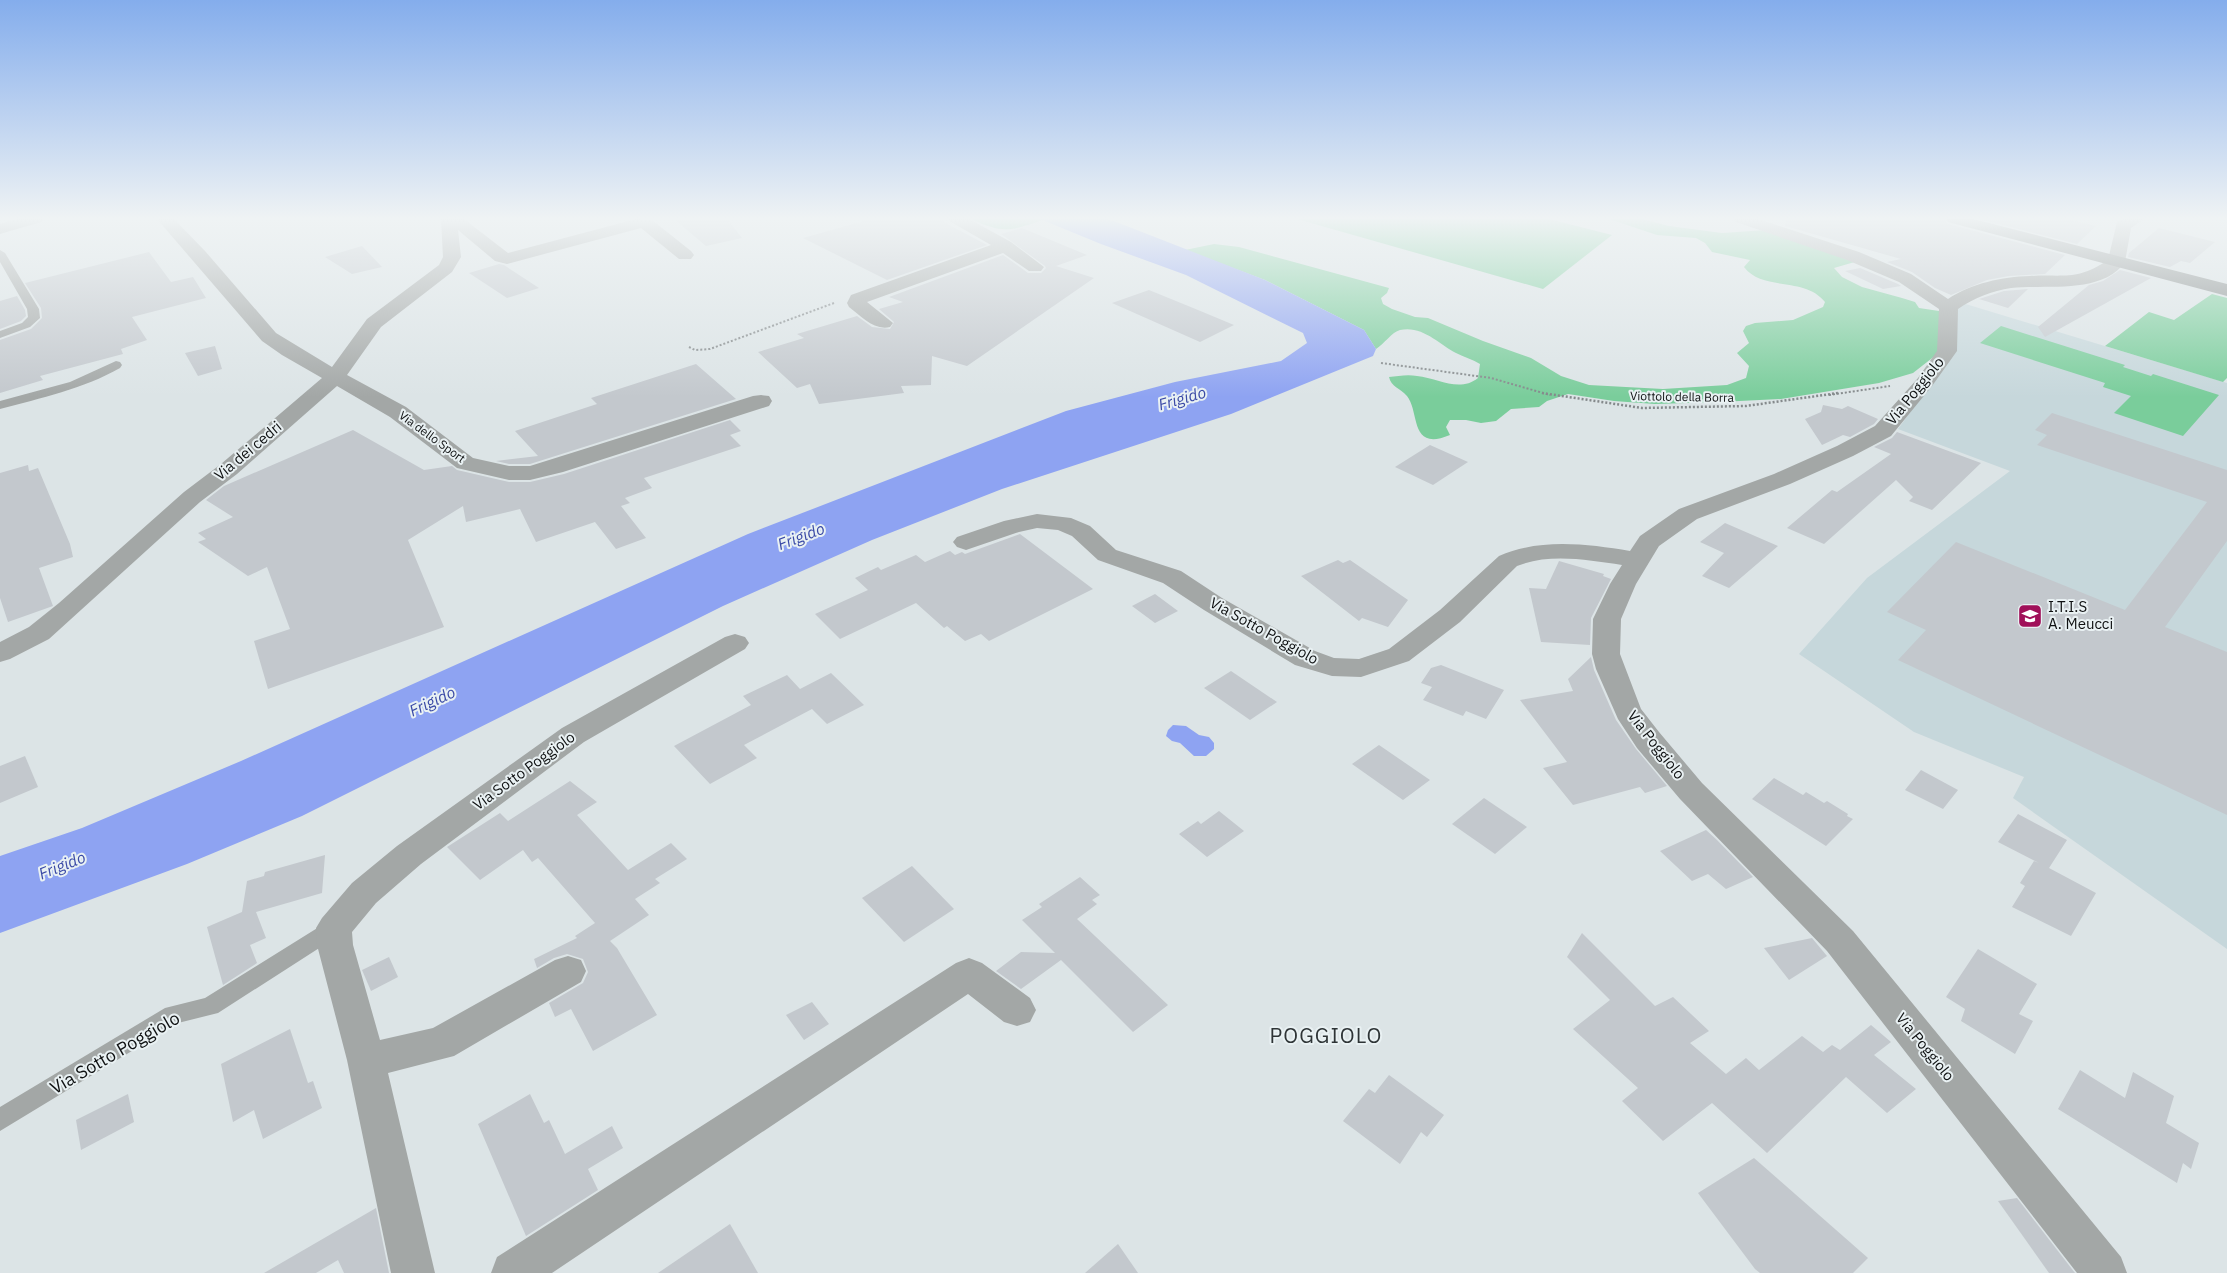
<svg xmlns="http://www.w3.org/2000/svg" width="2227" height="1273" font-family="'IBM Plex Sans',sans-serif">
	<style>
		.built { fill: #c6d7db }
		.green { fill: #7acd9b }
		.water { fill: #8ea3f2 }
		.building { fill: #c3c8cd }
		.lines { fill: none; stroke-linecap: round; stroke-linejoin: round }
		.path-far1 { stroke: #84898b; stroke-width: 2; stroke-dasharray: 2 2; stroke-linecap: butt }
		.path { stroke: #84898b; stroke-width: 2.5; stroke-dasharray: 2 2; stroke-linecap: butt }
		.service { fill: #a3a7a6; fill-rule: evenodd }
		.minor { fill: #a3a7a6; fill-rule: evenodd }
		.secondary { fill: #848a89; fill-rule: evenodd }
		.labels { text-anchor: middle; stroke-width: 4; stroke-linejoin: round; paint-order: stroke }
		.far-street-label { font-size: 12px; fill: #0f1112; stroke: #e9f1f3 }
		.street-label { font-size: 15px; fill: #0f1112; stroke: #e9f1f3 }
		.poi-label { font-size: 15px; fill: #0f1112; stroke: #e9f1f3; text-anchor: start }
		.water-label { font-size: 16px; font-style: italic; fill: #3a4aa6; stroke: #e9f1f3 }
		.near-street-label { font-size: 18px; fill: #0f1112; stroke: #e9f1f3 }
		.near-quarter-label { font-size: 21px; letter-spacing: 1px; fill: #2e3436; stroke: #e9f1f3 }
	</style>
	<rect width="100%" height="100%" fill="#dce4e6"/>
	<path class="built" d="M1959,302L2227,383V949L2013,798L2024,777L1914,732L1799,654L1867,578L2010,471L1898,429L1948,360Z"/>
	<g class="green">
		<path d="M971,219H1040L1043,220C1009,231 1004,234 971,219Z"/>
		<path d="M1297,219H1549L1612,235L1543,289Z"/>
		<path d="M1609,219H1642L1669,226L1722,233L1766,230L1858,261L1834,268L1842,277L1862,287L1902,298L1915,302L1919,308L1939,311L1940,344L1936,355L1913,373L1879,383L1781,399L1719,402L1655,404L1614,401L1568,394L1547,401L1539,407L1511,409L1496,421L1481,423L1466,420H1450L1446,427L1450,435C1409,452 1420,412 1407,396C1400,388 1391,387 1389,377C1398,376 1408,374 1417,376C1438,378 1459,393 1478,378L1480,364C1472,359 1464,357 1456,353C1439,344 1422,325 1400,330C1392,332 1384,344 1376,349L1364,330L1265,280L1185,250L1214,244L1239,247L1389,288L1387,293L1381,298L1383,304L1392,309L1415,317L1428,318L1483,341L1531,358L1561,376L1589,385L1663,389L1727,385L1746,378L1749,366L1737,353L1749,343L1743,331L1746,326L1755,323L1793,320L1823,307L1825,302C1805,276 1763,292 1744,267L1750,260L1712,252L1705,243L1696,238L1657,235Z"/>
		<path d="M2212,294L2227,298V378L2223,382L2105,346L2149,312L2174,320Z"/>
		<path d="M2001,326L2125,365L2123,367L2151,376L2153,374L2219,395L2183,436L2114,413L2131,396L2103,387L2105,383L1980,343Z"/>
	</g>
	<g class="water">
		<path d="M1040,219H1108L1124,225L1265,280L1364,330L1376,349L1373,356L1231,414L1002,489L872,540L723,606L302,816L187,864L0,933V856L82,828L241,761L748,534L1066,411L1175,382L1281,361L1307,343L1303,333L1186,275L1101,244Z"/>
		<path d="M1173,725L1186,726L1199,735L1209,737L1214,743V749L1206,756H1194L1180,743L1172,741L1166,736L1168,730Z"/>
	</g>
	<g class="building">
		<path d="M674,219H727L742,238L706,246Z"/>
		<path d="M871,219H938L987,245L887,280L803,238Z"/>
		<path d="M1786,219H1944L1948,224L2065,255L2045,274L2009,276L1987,280L1951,295L1935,288L1912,272L1887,262L1901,259L1785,226Z"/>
		<path d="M1980,219H2065L2096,226L2077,244Z"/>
		<path d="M1022,228L1087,255L1056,266L1094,278L967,366L932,356L931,385L901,386L904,393L819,404L810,384L797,388L758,352L804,338L797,334L857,316L872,327L890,329L894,322L879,309L903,302L889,297L1003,255L1028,273H1041L1046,268L1045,266L1001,234Z"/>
		<path d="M2159,228L2215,242L2190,263L2181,261L2170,267L2128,257L2129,253Z"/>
		<path d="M362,246L382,267L352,274L325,257Z"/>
		<path d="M149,252L171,282L193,277L206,298L132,317L147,340L121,349L123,354L40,376L43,380L0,393V340L31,329L42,318L41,308L25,283Z"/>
		<path d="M499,264L504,265L539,288L507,298L469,273Z"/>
		<path d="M1860,268L1898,284L1901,286L1883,289L1845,271Z"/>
		<path d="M2120,270L2151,278L2045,337L2038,327L2089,285L2103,281Z"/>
		<path d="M2028,289L2008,308L1979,299L2004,291Z"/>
		<path d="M1149,290L1198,310L1234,325L1200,342L1112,303Z"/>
		<path d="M17,296L25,310L26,316L21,321L0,329V301Z"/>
		<path d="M215,346L222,369L198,376L185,353Z"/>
		<path d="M696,364L736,399L530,464H509L496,461L538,456L515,431L597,404L591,398Z"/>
		<path d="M1823,405L1842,409L1848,406L1878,419L1874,424L1850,437L1843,435L1822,445L1805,419L1821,412Z"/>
		<path d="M2052,413L2227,470V541L2165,627L2227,652V815L1898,660L1926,630L1887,612L1956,542L2125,610L2207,502L2037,445L2047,435L2035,430Z"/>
		<path d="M730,420L741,431L730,435L741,446L644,478L652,488L625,498L630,503L621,506L646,538L616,549L595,522L536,542L520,509L466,522L463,506L408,540L444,627L268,689L254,641L290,629L267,567L248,576L198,542L206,539L198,533L233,517L206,500L224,486L353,430L424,470L452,466L457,470L509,482H530L564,474Z"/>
		<path d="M1897,432L1981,463L1932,510L1909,501L1913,497L1896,480L1824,544L1787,528L1832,490L1837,492L1891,454L1874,447L1892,438Z"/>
		<path d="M1430,445L1468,462L1433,485L1395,467Z"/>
		<path d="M28,465L29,471L38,468L70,544L73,557L39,568L53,606L8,622L0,598V473Z"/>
		<path d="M1725,523L1778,546L1729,588L1702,576L1724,553L1700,542Z"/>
		<path d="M1020,534L1093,589L989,641L981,634L965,641L947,626L944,628L916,603L840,639L815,614L868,590L855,578L878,567L881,570L916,555L925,562L950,551L955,555L962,552L965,554Z"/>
		<path d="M1338,560L1343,563L1350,560L1408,600L1388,627L1362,618L1359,621L1301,576Z"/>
		<path d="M1559,561L1604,574L1603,576L1611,579L1591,618L1590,645L1541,642L1529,588L1546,589Z"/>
		<path d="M1155,594L1178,611L1155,623L1132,606Z"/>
		<path d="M1591,657L1594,670L1616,720L1636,749L1667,786L1645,793L1640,787L1573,805L1543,768L1567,762L1520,700L1573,691L1568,679Z"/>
		<path d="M1441,665L1504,690L1486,719L1466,711L1463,716L1423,700L1432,687L1421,683L1431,668Z"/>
		<path d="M1231,671L1277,702L1250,720L1204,688Z"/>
		<path d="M831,673L864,705L827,724L812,709L744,745L757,758L710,784L674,746L751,705L743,696L785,676L787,675L800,689Z"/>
		<path d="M1379,745L1430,780L1403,800L1352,764Z"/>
		<path d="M25,756L38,787L0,803V766Z"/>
		<path d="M1921,770L1958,790L1943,809L1905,790Z"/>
		<path d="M1774,778L1803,795L1806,792L1824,803L1827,801L1848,814L1847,816L1853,819L1826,846L1752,799Z"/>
		<path d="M570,781L597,802L577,815L628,870L671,843L687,859L655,879L660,883L635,899L649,915L610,941L617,948L657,1015L593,1051L571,1009L555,1017L549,1003L583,983L588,972L583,959L567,954L554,958L537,968L534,959L577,938L575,936L595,923L538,858L532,862L523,850L480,880L447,847L500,813L508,821Z"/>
		<path d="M1484,798L1527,827L1495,854L1452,824Z"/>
		<path d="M1219,811L1244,831L1207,857L1179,834L1198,821L1201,824Z"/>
		<path d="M2018,814L2067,840L2049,868L2096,893L2071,936L2012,907L2025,886L2020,883L2034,861L2039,863L1998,842Z"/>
		<path d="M1706,830L1717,840L1753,877L1726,889L1708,874L1692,881L1660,851Z"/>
		<path d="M325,855L322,893L256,912L266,938L250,945L257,963L223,985L207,927L242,912L247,881L264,876L265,872Z"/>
		<path d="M912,866L954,909L904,942L862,898Z"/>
		<path d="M1080,877L1100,895L1092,900L1097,904L1077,919L1168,1005L1133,1032L1061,960L1021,989L996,971L1021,952L1055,953L1022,920L1042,907L1039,904Z"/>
		<path d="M1582,933L1655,1006L1673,997L1709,1031L1690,1043L1726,1074L1746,1058L1759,1070L1802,1036L1823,1052L1832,1045L1840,1050L1871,1025L1891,1042L1874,1055L1916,1089L1887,1113L1846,1077L1767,1153L1712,1103L1663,1141L1622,1101L1638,1088L1573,1029L1610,1000L1567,957Z"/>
		<path d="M1812,938L1827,956L1789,980L1764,948Z"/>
		<path d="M1978,949L2037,984L2019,1014L2033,1021L2015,1054L1961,1021L1965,1009L1946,997Z"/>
		<path d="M389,957L398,977L371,991L362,970Z"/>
		<path d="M812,1002L829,1024L804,1040L786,1015Z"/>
		<path d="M290,1029L308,1083L313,1081L322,1108L263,1139L254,1110L233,1122L221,1064Z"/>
		<path d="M2080,1070L2125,1098L2133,1072L2174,1096L2166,1123L2199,1143L2191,1169L2183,1163L2177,1183L2058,1109Z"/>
		<path d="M1389,1075L1444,1115L1427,1137L1421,1132L1400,1164L1343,1121L1369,1089L1375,1093Z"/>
		<path d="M128,1094L134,1122L81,1150L76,1120Z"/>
		<path d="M530,1094L544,1123L549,1120L565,1154L612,1126L623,1148L588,1169L598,1190L526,1236L478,1124Z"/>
		<path d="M1754,1158L1868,1258L1853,1273H1760L1755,1269L1698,1193Z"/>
		<path d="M2017,1198L2075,1273H2049L1998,1201Z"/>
		<path d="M376,1208L389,1273H344L338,1260L316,1273H264Z"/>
		<path d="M730,1224L758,1273H658Z"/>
		<path d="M1118,1244L1138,1273H1085Z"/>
	</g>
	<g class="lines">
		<g class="path-far1">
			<path d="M689,347L695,350L710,349L834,303"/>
			<path d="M1381,363L1491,378L1550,395"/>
			<path d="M1829,395L1890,386"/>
		</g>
		<path class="path" d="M1542,393L1642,408L1746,406L1838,393"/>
		<g class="service">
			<path d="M0,250L5,253L39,309L40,318L30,327L0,338V331L22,323L28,317L27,309L0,262Z"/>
			<path d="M116,361L120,362L122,365L120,368C83,389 41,398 0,409V401L70,382Z"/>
			<path d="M334,919L341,922L344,928L341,934L218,1013L178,1023L0,1131V1107L165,1008L205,998L327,922Z"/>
		</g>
		<g class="minor">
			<path d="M17,219H43L41,222L0,234V224Z"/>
			<path d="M157,219H174L205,251L276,333L332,367L367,319L439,265L443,257L441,219H464L508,253L636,219L652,220L691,251L694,255L691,259H679L641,228L507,264L495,261L458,230L461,257L452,272L381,327L347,375L406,407L473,458L509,466H530L753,396L761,395L769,396L772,401L769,406L563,472L530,480H509L457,468L390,417L337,386L237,474L200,502L49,639L10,659L0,662V642L29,627L59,603L184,492L221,464L322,378L282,355L262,341Z"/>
			<path d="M949,219H969L1011,242L1044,267L1041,271H1029L1003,253L867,302L893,323L890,327C874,331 861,316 849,307L847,303L851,295L991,245L951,222Z"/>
			<path d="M1734,219H1758L1859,252L1911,274L1948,299C1972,283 2002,277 2030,276C2064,274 2077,281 2108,260L2117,222L2124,219H2144L2131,228L2125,262C2102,295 2045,284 2011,288C1992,291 1974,298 1958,309L1957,351L1932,386L1891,436L1853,456L1790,484L1697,519L1659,546L1636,584L1621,619L1620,654L1641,709L1659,732L1702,783L1853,931L2121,1257L2127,1273H2077L1827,951L1680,799L1637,748L1618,719L1596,669L1592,654L1593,619L1610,584L1622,565C1588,560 1549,553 1517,566L1460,622L1409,661L1361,677L1332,676L1295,665L1204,610L1163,583L1098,560L1072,536L1058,530L1037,528L1019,532L966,550L957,547L953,542L957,537L1004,521L1037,514L1071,518L1090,526L1116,550L1181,571L1222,598L1315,651L1334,658L1359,659L1389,649L1440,610L1499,556C1540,538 1587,544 1630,551L1640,536L1679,509L1774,474L1837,446L1875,426L1918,378L1937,351L1939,309L1899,282L1847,260L1736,222Z"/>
			<path d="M735,634L745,637L749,643L745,649L584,742L421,864L376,903L352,932L353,945L380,1040L433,1028L555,960L568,956L581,960L586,971L581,982L454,1056L388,1073L435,1273H391L347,1060L317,945L316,928L322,918L352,883L397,846L562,728L725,637Z"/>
			<path d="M969,958L982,963L1030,998L1036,1010L1030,1022L1017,1026L1004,1022L968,994L552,1273H491L497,1257L956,963Z"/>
		</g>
		<path class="secondary" d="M1946,219H1973L2227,284V296L1948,222Z"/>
	</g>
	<linearGradient id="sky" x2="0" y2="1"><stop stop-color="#84adec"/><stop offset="0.55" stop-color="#eff3f4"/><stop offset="1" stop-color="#eff3f4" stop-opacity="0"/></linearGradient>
	<rect width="2227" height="397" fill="url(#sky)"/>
	<defs>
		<symbol id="school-square" viewBox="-11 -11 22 22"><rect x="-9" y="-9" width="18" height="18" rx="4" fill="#a01059" stroke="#e9f1f3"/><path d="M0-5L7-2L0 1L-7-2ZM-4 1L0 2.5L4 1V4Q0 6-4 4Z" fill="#fff"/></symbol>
	</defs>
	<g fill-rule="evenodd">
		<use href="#school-square" x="2016" y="602" width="28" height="28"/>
	</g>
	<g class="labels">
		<g class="far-street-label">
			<text transform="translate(1682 397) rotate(1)" y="4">Viottolo della Borra</text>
			<text transform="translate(432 437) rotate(36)" y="4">Via dello Sport</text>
		</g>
		<g class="street-label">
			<text transform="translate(1915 391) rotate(-51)" y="5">Via Poggiolo</text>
			<text transform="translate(248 451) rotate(-40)" y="5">Via dei cedri</text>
			<text transform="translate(1264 631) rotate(29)" y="5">Via Sotto Poggiolo</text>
			<text transform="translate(1656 745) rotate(52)" y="5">Via Poggiolo</text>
			<text transform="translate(524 771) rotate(-36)" y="5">Via Sotto Poggiolo</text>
			<text transform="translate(1925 1047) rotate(51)" y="5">Via Poggiolo</text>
		</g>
		<g class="poi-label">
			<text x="2048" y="612">I.T.I.S<tspan x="2048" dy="17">A. Meucci</tspan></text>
		</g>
		<g class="water-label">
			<text transform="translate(1182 398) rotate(-16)" y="6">Frigido</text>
			<text transform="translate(801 536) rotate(-21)" y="6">Frigido</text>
			<text transform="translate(432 701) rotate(-25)" y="6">Frigido</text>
			<text transform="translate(62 865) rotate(-22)" y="6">Frigido</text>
		</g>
		<g class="near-street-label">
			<text transform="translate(115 1053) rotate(-30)" y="6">Via Sotto Poggiolo</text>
		</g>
		<g class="near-quarter-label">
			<text x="1326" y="1043">POGGIOLO</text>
		</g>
	</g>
</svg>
